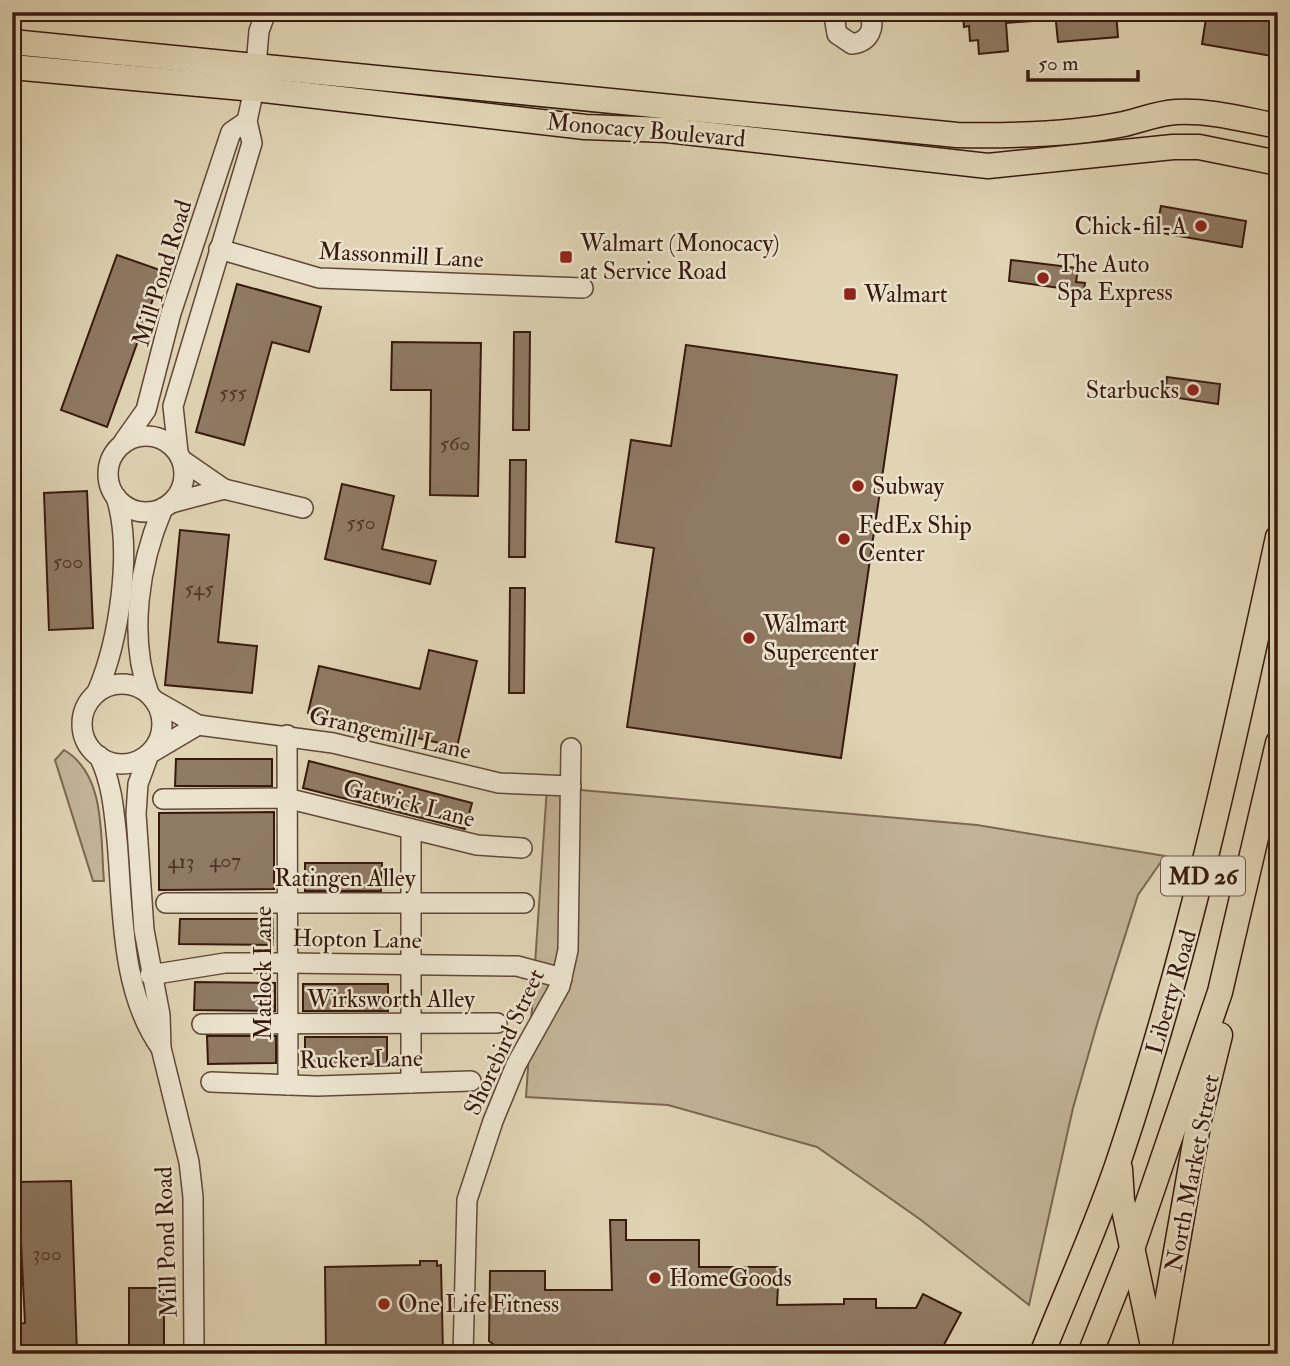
<svg xmlns="http://www.w3.org/2000/svg" width="1290" height="1366" font-family="'IM FELL Double Pica',serif">
	<style>
		.green { fill: #c3b498; stroke: #7d6652; stroke-width: 2 }
		.building { fill: #8f7a64; stroke: #37190d; stroke-width: 2 }
		.lines { fill: none; stroke-linecap: round; stroke-linejoin: round }
		.minor-casing { stroke: #614837; stroke-width: 22 }
		.major-casing { stroke: #37190d; stroke-width: 27 }
		.minor { stroke: #ebe3ce; stroke-width: 19 }
		.major { stroke: #e0d4b4; stroke-width: 24 }
		.poi-dot { fill: #8f2418; stroke: #ebe3ce; stroke-width: 2.5 }
		.labels { text-anchor: middle; stroke-width: 5; stroke-linejoin: round; paint-order: stroke }
		.number-label { font-size: 21px; fill: #4d3123 }
		.shield { fill: #ebe3ce; stroke: #6d5647; stroke-width: 2 }
		.shield-label { font-size: 23px; font-weight: bold; fill: #37190d }
		.street-label { font-size: 24px; fill: #37190d; stroke: #ebe3ce }
		.poi-label { font-size: 24px; fill: #37190d; stroke: #ebe3ce; text-anchor: start }
	</style>
	<rect width="100%" height="100%" fill="#e0d4b4"/>
	<filter id="stains"><feTurbulence type="fractalNoise" baseFrequency=".00286" numOctaves="4"/><feColorMatrix values="0 0 0 0 .2 0 0 0 0 .09 0 0 0 0 .02 0 0 0 .5 -.17"/></filter>
	<radialGradient id="worn" r=".72"><stop offset=".6" stop-color="#630" stop-opacity="0"/><stop offset="1" stop-color="#630" stop-opacity=".3"/></radialGradient>
	<g class="green">
		<path d="M64,750C107,775 100,839 104,881H93L55,760Z"/>
		<path d="M547,787L977,825L1165,856L1138,895L1098,1021L1073,1108L1029,1305L921,1220L817,1147L668,1105L526,1097Z"/>
	</g>
	<g class="building">
		<path d="M963,12H1031L1032,21L1006,23L1008,51L979,54L978,40L970,41L969,26L964,27Z"/>
		<path d="M1055,12H1116L1118,37L1058,42Z"/>
		<path d="M1207,12H1278V57L1202,44Z"/>
		<path d="M1161,206L1246,221L1242,247L1156,232Z"/>
		<path d="M117,255L163,271L107,427L61,410Z"/>
		<path d="M1011,260L1078,268L1076,282L1085,283L1083,296L1059,293L1060,288L1009,281Z"/>
		<path d="M237,284L321,307L309,352L272,342L244,445L196,432Z"/>
		<path d="M514,332H530L529,430H513Z"/>
		<path d="M392,342L481,343L478,496L430,495L431,390H391Z"/>
		<path d="M686,345L897,375L841,758L627,727L654,548L616,542L631,440L671,446Z"/>
		<path d="M1167,377L1220,384L1218,404L1165,396Z"/>
		<path d="M510,460H526L525,557H509Z"/>
		<path d="M342,484L394,496L382,549L436,561L430,584L325,559Z"/>
		<path d="M87,491L93,628L49,630L44,493Z"/>
		<path d="M180,530L229,535L218,642L257,646L252,693L165,685Z"/>
		<path d="M510,588H525L524,693H509Z"/>
		<path d="M429,650L477,661L457,747L308,713L319,666L420,689Z"/>
		<path d="M176,759H272V786H175Z"/>
		<path d="M309,761L472,803L465,829L303,788Z"/>
		<path d="M274,812V889L159,890V813Z"/>
		<path d="M305,863H382L381,891H305Z"/>
		<path d="M180,919H273V945L179,944Z"/>
		<path d="M195,982L275,983V1011L194,1010Z"/>
		<rect x="303" y="984" width="85" height="27"/>
		<path d="M207,1036H276V1063L208,1064Z"/>
		<path d="M305,1037H387V1064L305,1065Z"/>
		<path d="M71,1181L77,1354H12V1324L25,1323L18,1182Z"/>
		<path d="M610,1220H626V1240H699V1267H779L777,1305L844,1304V1299H876V1308H916L923,1294L961,1313L939,1354H506L489,1341L490,1271H545V1290H612Z"/>
		<path d="M420,1261H437V1266L441,1265L443,1354H326L325,1267L420,1265Z"/>
		<rect x="129" y="1288" width="35" height="66"/>
	</g>
	<g class="lines">
		<defs>
			<g id="minor">
				<path d="M839,12L835,22L837,34L852,44C869,42 877,27 868,12"/>
				<path d="M219,249L319,278L583,288"/>
				<circle cx="146" cy="474" r="38"/>
				<path d="M124,441L146,410L171,313L231,132L247,121"/>
				<path d="M178,452L173,406L252,143L247,121L254,89L259,31L266,12"/>
				<path d="M182,460L224,489L303,508"/>
				<path d="M171,503L224,489"/>
				<circle cx="122" cy="724" r="40"/>
				<path d="M97,692C119,641 133,550 116,497"/>
				<path d="M149,694C128,636 139,564 163,508"/>
				<path d="M154,700L198,725L333,743L499,783L571,786"/>
				<path d="M287,735L288,1085"/>
				<path d="M99,756C112,783 114,810 117,840C123,907 120,991 161,1048"/>
				<path d="M163,799L286,798L477,845L522,848"/>
				<path d="M411,829V1083"/>
				<path d="M166,903H524"/>
				<path d="M150,975L225,963H287L517,966L562,978"/>
				<path d="M202,1024L497,1023"/>
				<path d="M211,1082L317,1086L471,1081"/>
				<path d="M194,1354L193,1197L189,1162L161,1048L160,1015L144,930L136,814L138,784L149,754L198,725"/>
				<path d="M463,1354L467,1200L493,1121L516,1065L560,986L568,950L571,748"/>
			</g>
			<g id="major">
				<path d="M12,42L957,135C1011,136 1070,135 1124,124C1141,120 1158,113 1176,112C1210,110 1245,120 1278,126"/>
				<path d="M12,67L254,89L585,127L667,130L988,166L1173,147H1199L1278,163"/>
				<path d="M1120,1169L1122,1200L1153,1346"/>
				<path d="M1042,1354C1068,1288 1098,1224 1120,1157C1188,954 1233,746 1278,537"/>
				<path d="M1090,1354L1133,1246L1220,992L1278,743"/>
				<path d="M1158,1354L1199,1120L1220,1035"/>
			</g>
		</defs>
		<use href="#minor" class="minor-casing"/>
		<use href="#major" class="major-casing"/>
		<use href="#minor" class="minor"/>
		<use href="#major" class="major"/>
	</g>
	<g class="poi-dot">
		<circle cx="1201" cy="226" r="7"/>
		<rect x="559" y="250" width="14" height="14" rx="3.5"/>
		<circle cx="1043" cy="278" r="7"/>
		<rect x="843" y="287" width="14" height="14" rx="3.5"/>
		<circle cx="1193" cy="390" r="7"/>
		<circle cx="858" cy="486" r="7"/>
		<circle cx="844" cy="539" r="7"/>
		<circle cx="749" cy="638" r="7"/>
		<circle cx="655" cy="1278" r="7"/>
		<circle cx="384" cy="1304" r="7"/>
	</g>
	<g class="labels">
		<g class="number-label">
			<text x="233" y="399">555</text>
			<text x="455" y="450">560</text>
			<text x="361" y="529">550</text>
			<text x="68" y="568">500</text>
			<text x="199" y="595">545</text>
			<text x="225" y="867">407</text>
			<text x="181" y="868">413</text>
			<text x="47" y="1260">300</text>
		</g>
		<rect class="shield" x="1161" y="856.5" width="84" height="39" rx="5"/>
		<g class="shield-label">
			<text x="1203" y="884">MD 26</text>
		</g>
		<g class="street-label">
			<text transform="translate(646 130) rotate(5)" y="8">Monocacy Boulevard</text>
			<text transform="translate(401 255) rotate(3)" y="8">Massonmill Lane</text>
			<text transform="translate(162 273) rotate(-73)" y="8">Mill Pond Road</text>
			<text transform="translate(390 733) rotate(13)" y="8">Grangemill Lane</text>
			<text transform="translate(409 803) rotate(14)" y="8">Gatwick Lane</text>
			<text x="345" y="886">Ratingen Alley</text>
			<text transform="translate(357 939) rotate(1)" y="8">Hopton Lane</text>
			<text transform="translate(263 973) rotate(-90)" y="8">Matlock Lane</text>
			<text transform="translate(1171 992) rotate(-74)" y="8">Liberty Road</text>
			<text x="391" y="1007">Wirksworth Alley</text>
			<text transform="translate(504 1042) rotate(-65)" y="8">Shorebird Street</text>
			<text transform="translate(361 1059) rotate(-1)" y="8">Rucker Lane</text>
			<text transform="translate(1192 1173) rotate(-79)" y="8">North Market Street</text>
			<text transform="translate(166 1242) rotate(-92)" y="8">Mill Pond Road</text>
		</g>
		<g class="poi-label">
			<text x="1187" y="234" text-anchor="end">Chick-fil-A</text>
			<text x="580" y="251">Walmart (Monocacy)<tspan x="580" dy="28">at Service Road</tspan></text>
			<text x="1057" y="272">The Auto<tspan x="1057" dy="28">Spa Express</tspan></text>
			<text x="864" y="302">Walmart</text>
			<text x="1179" y="398" text-anchor="end">Starbucks</text>
			<text x="872" y="494">Subway</text>
			<text x="858" y="533">FedEx Ship<tspan x="858" dy="28">Center</tspan></text>
			<text x="763" y="632">Walmart<tspan x="763" dy="28">Supercenter</tspan></text>
			<text x="669" y="1286">HomeGoods</text>
			<text x="398" y="1312">One Life Fitness</text>
		</g>
	</g>
	<rect width="1290" height="1366" fill="none" stroke="#e0d4b4" stroke-width="42"/>
	<rect x="14" y="14" width="1262" height="1338" fill="none" stroke="#37190d" stroke-width="3.5"/>
	<rect x="21" y="21" width="1248" height="1324" fill="none" stroke="#37190d" stroke-width="2"/>
	<path d="M1028 70v10h110v-10" fill="none" stroke="#37190d" stroke-width="3.5"/>
	<text x="1038" y="70" font-size="21" fill="#37190d" stroke="#ebe3ce" stroke-width="5" paint-order="stroke">50 m</text>
	<rect width="100%" height="100%" filter="url(#stains)"/>
	<rect width="100%" height="100%" fill="url(#worn)"/>
</svg>
